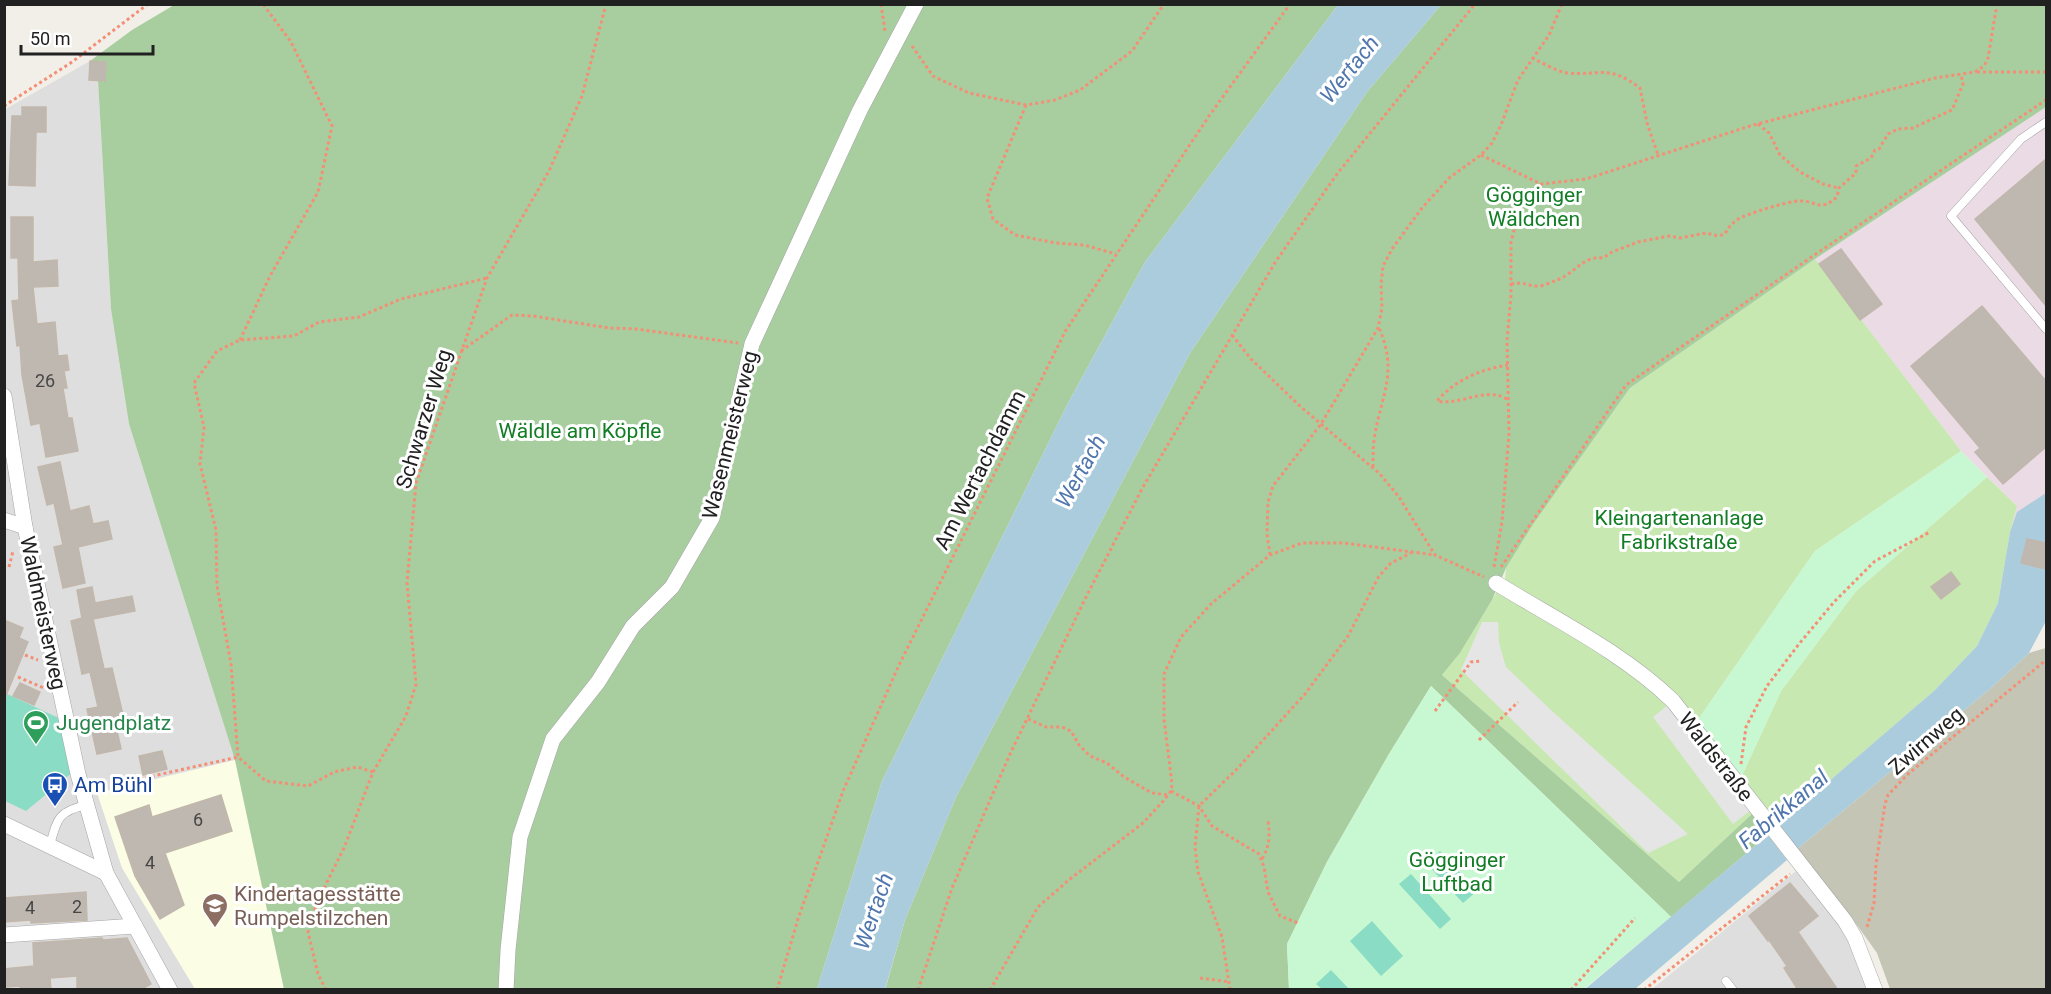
<svg xmlns="http://www.w3.org/2000/svg" width="2051" height="994" font-family="Roboto,sans-serif">
	<style>
		.residential { fill: #dfdede }
		.industrial { fill: #eadbe5 }
		.education { fill: #fbfee4 }
		.construction { fill: #c4c5b4 }
		.grass { fill: #c7e8b1 }
		.forest { fill: #a8ce9f }
		.park { fill: #c8f8d1 }
		.pitch { fill: #8adcc4 }
		.parking { fill: #e5e5e5 }
		.water { fill: #abccdc }
		.building { fill: #beb8b1; stroke: #c2b7ab; stroke-width: 1.5 }
		.lines { fill: none; stroke-linecap: round; stroke-linejoin: round }
		.lane-casing { stroke: #a5a5a5; stroke-width: 9 }
		.street-casing { stroke: #a5a5a5; stroke-width: 16 }
		.path { stroke: #f48f76; stroke-width: 3; stroke-dasharray: 3 3; stroke-linecap: butt }
		.lane { stroke: #fff; stroke-width: 8 }
		.street { stroke: #fff; stroke-width: 15 }
		.labels { text-anchor: middle; stroke-width: 6; stroke-linejoin: round; paint-order: stroke }
		.number-label { font-size: 18px; fill: #484745 }
		.park-label { font-size: 21px; fill: #117d24; stroke: #fff }
		.street-label { font-size: 21px; fill: #212121; stroke: #fff }
		.leisure-label { font-size: 21px; fill: #27864d; stroke: #fff; text-anchor: start }
		.transit-label { font-size: 21px; fill: #164399; stroke: #fff; text-anchor: start }
		.education-label { font-size: 21px; fill: #785e54; stroke: #fff; text-anchor: start }
		.water-label { font-size: 22px; font-style: italic; fill: #5076ae; stroke: #fff }
	</style>
	<rect width="100%" height="100%" fill="#f1efe8"/>
	<g class="residential">
		<path d="M90,61L89,79L98,80L111,309L129,424L235,760L284,989H5L4,110Z"/>
		<path d="M1796,871L1846,935L1867,990H1651Z"/>
	</g>
	<path class="industrial" d="M2046,107V541L2010,532L2017,506L1961,451L1815,259Z"/>
	<path class="education" d="M235,760L284,989H195L122,868L97,793Z"/>
	<path class="construction" d="M2046,648V989H1890L1877,953L1857,925L1796,850L1991,688L2029,653Z"/>
	<g class="grass">
		<path d="M1815,259L1961,451L1815,551L1695,724L1677,700L1511,586L1505,579L1506,568L1534,523L1630,388Z"/>
		<path d="M1987,477L2017,506L2010,532L1998,603L1977,646L1935,690L1777,826L1739,782L1781,691L1856,591Z"/>
		<path d="M1498,590L1652,685L1753,813L1679,882L1442,675L1460,653Z"/>
	</g>
	<g class="forest">
		<path d="M174,5H1338L1145,262L1066,407L882,781L817,989H284L235,760L129,424L111,309L98,80H89L90,61L132,30Z"/>
		<path d="M1441,5H2046V107L1815,259L1630,388L1534,523L1506,568L1492,600L1460,653L1442,675L1679,882L1753,813L1768,835L1671,917L1431,686L1389,754L1327,862L1287,944L1289,989L885,990L905,920L956,797L1190,353L1367,92Z"/>
	</g>
	<g class="park">
		<path d="M1961,451L1987,477L1856,591L1781,691L1739,782L1695,724L1815,551Z"/>
		<path d="M1431,686L1671,917L1584,989H1289L1287,944L1327,862L1389,754Z"/>
	</g>
	<g class="pitch">
		<path d="M5,693L63,720L73,772L26,811L5,801Z"/>
		<path d="M1440,851L1477,891L1463,903L1426,863Z"/>
		<path d="M1411,874L1451,919L1440,929L1399,884Z"/>
		<path d="M1372,921L1403,956L1381,976L1350,941Z"/>
		<path d="M1331,970L1349,989H1322L1316,984Z"/>
	</g>
	<g class="parking">
		<path d="M1482,622H1498L1499,643L1506,667L1551,710L1688,834L1648,853L1461,670Z"/>
		<path d="M1673,701L1755,807L1733,824L1653,717Z"/>
	</g>
	<g class="water">
		<path d="M1338,5H1441L1367,92L1190,353L956,797L905,920L885,989H817L882,781L1066,407L1145,262Z"/>
		<path d="M2046,493V543L2027,539L2021,563L2046,569V621L2029,653L1991,688L1796,850L1777,826L1935,690L1977,646L1998,603L2010,532L2017,512Z"/>
		<path d="M1768,835L1787,860L1635,989L1584,990Z"/>
	</g>
	<g class="building">
		<path d="M90,61L106,62L105,81L89,80Z"/>
		<path d="M22,107H46V132H36L35,186L9,185L12,116H22Z"/>
		<path d="M2046,159V306L1975,219Z"/>
		<path d="M11,217H33V262L57,260L58,286L33,287L37,324L55,322L58,356L67,355L69,370L64,371L67,388H63L68,418H72L78,451L46,457L40,423L31,425L22,375L20,345L17,346L12,301L19,300L18,258H11Z"/>
		<path d="M1841,249L1882,304L1860,320L1819,264Z"/>
		<path d="M1982,306L2046,381V447L2003,484L1975,452L1980,448L1911,366Z"/>
		<path d="M60,462L70,511L89,506L93,524L108,521L112,539L78,547L85,583L63,588L54,547L63,545L54,503L47,505L38,467Z"/>
		<path d="M2027,539L2046,543V569L2021,563Z"/>
		<path d="M1951,572L1960,584L1941,599L1931,587Z"/>
		<path d="M92,587L95,603L132,596L135,611L93,619L104,669L112,668L123,715L114,717L121,749L97,754L87,709L98,707L90,672L82,674L71,621L82,618L77,590Z"/>
		<path d="M4,620L23,628L19,638L28,642L5,698Z"/>
		<path d="M20,683L40,692L34,705L13,696Z"/>
		<path d="M162,751L167,769L143,775L139,756Z"/>
		<path d="M221,795L232,831L165,853L184,905L160,919L135,876L115,817L149,805L152,817Z"/>
		<path d="M1790,883L1818,916L1798,932L1838,990H1798L1784,968L1787,966L1769,940L1768,941L1749,916Z"/>
		<path d="M86,892L87,920L31,923V920L4,922V898Z"/>
		<path d="M102,938L103,940L127,938L151,984L140,990H77V976L50,978L51,990H20V986L6,987L4,969L34,966L33,943Z"/>
	</g>
	<g class="lines">
		<defs>
			<g id="lane">
				<path d="M2046,122L2021,139L1951,216L2046,329"/>
				<path d="M50,845C57,819 58,811 87,805"/>
				<path d="M1726,981L1733,990"/>
			</g>
			<g id="street">
				<path d="M4,396L25,527L78,774L106,873L170,990"/>
				<path d="M4,520L25,527"/>
				<path d="M1496,583C1556,620 1622,652 1673,701L1845,921L1855,938L1875,990"/>
				<path d="M4,824L106,873"/>
				<path d="M4,935L135,926"/>
				<path d="M506,990L508,950L520,837L553,739L598,682L633,626L672,587L712,518L752,344L860,110L916,4"/>
			</g>
		</defs>
		<use href="#lane" class="lane-casing"/>
		<use href="#street" class="street-casing"/>
		<g class="path">
			<path d="M881,4L885,31"/>
			<path d="M912,46L933,76L969,93L1026,105L1055,100L1080,90L1132,51L1164,4"/>
			<path d="M1532,58C1543,63 1556,71 1567,73C1601,76 1608,64 1640,88L1647,123L1658,155"/>
			<path d="M1977,72H2046"/>
			<path d="M1026,105L987,198L993,219L1015,235L1056,243L1084,245L1116,254"/>
			<path d="M4,106L72,62L148,4"/>
			<path d="M1758,124L1769,133L1780,155L1800,172L1823,184L1838,188"/>
			<path d="M1481,155L1541,184L1586,179L1750,126L1935,78L1975,72L1984,66L1988,58L1997,4"/>
			<path d="M1511,284C1526,281 1528,287 1539,286C1544,286 1552,282 1557,280C1574,274 1584,255 1603,258L1612,252L1638,242L1669,236L1680,238L1706,233L1718,236L1725,234C1728,228 1731,224 1737,220C1745,214 1789,201 1799,201C1816,200 1819,213 1837,197L1839,188L1856,173V166L1871,158L1875,150L1879,149L1888,134L1898,129L1913,128L1952,110L1963,84L1961,74"/>
			<path d="M1232,335L1251,359L1301,407L1380,474L1399,497L1435,555L1484,577"/>
			<path d="M240,340L270,276L318,192L332,126L291,42L263,4"/>
			<path d="M461,351L512,315L533,316L609,328L636,329L738,343"/>
			<path d="M1507,399C1485,386 1461,406 1437,401C1455,380 1481,369 1508,365"/>
			<path d="M1373,467C1373,456 1373,445 1375,434C1382,394 1398,371 1379,328"/>
			<path d="M1270,555L1267,534L1268,502L1273,486L1321,424L1378,328L1382,308L1381,284L1383,266L1392,249L1422,208L1449,178L1481,155L1492,143L1501,125L1518,80L1549,35L1562,4"/>
			<path d="M9,567L13,551"/>
			<path d="M1494,567L1502,522L1509,433L1507,341L1511,295V242L1519,211L1541,184"/>
			<path d="M1501,567L1626,385L1813,256L2046,100"/>
			<path d="M25,655L38,660"/>
			<path d="M18,677L44,688"/>
			<path d="M1435,711L1471,662L1481,661"/>
			<path d="M1028,719L1046,727H1062L1071,731L1079,745L1090,756L1107,763L1124,777L1152,793L1168,795"/>
			<path d="M1479,740L1518,702"/>
			<path d="M1741,764L1746,727L1767,686L1799,644L1834,602L1875,561L1930,532"/>
			<path d="M373,772L357,767L334,772L308,786L266,781L238,757L231,664L217,586L216,530L200,464L204,427L194,383L217,351L240,340L294,336L319,322L359,317L401,299L487,278"/>
			<path d="M99,788L238,757"/>
			<path d="M1171,791L1199,806L1212,826L1259,854L1264,867L1268,892L1280,916L1298,923"/>
			<path d="M1262,859C1270,845 1270,836 1268,820"/>
			<path d="M1867,927L1874,903L1876,864L1885,804L1888,795L1908,774L2046,660"/>
			<path d="M1200,978L1230,982"/>
			<path d="M326,990L318,974L308,932L317,902L344,848L373,772L406,716L416,684L407,583L416,483L487,278L549,171L582,96L606,4"/>
			<path d="M777,990L798,919L843,791L899,665L1066,330L1209,116L1290,4"/>
			<path d="M918,990L952,888L1010,754L1087,595L1143,487L1276,261L1337,174L1475,4"/>
			<path d="M990,990L1038,907L1070,879L1143,823L1165,799L1171,791L1172,784L1164,719V674L1181,637L1211,604L1270,555L1302,543H1344L1435,555"/>
			<path d="M1230,990L1222,937L1198,872L1195,847L1199,806L1236,770L1305,694L1348,636L1379,576L1391,563L1411,553"/>
			<path d="M1571,990L1635,918"/>
			<path d="M1644,990L1790,874"/>
		</g>
		<use href="#lane" class="lane"/>
		<use href="#street" class="street"/>
	</g>
	<defs>
		<symbol id="stadium-pin" viewBox="-11 -11 22 30"><path d="M0 17L-7.5 6A9.5 9.5 0 1 1 7.5 6Z" fill="#2e9e5b" stroke="#fff"/><path d="M0-5a6.5 5 0 1 0 0 10a6.5 5 0 1 0 0-10ZM-3.5-1.8h7v3.6h-7Z" fill="#fff"/></symbol>
		<symbol id="bus-pin" viewBox="-11 -11 22 30"><path d="M0 17L-7.5 6A9.5 9.5 0 1 1 7.5 6Z" fill="#1a4fb4" stroke="#fff"/><path d="M-5-6H5V4H4V6H2V4H-2V6H-4V4H-5ZM-3.5-4V0h7V-4ZM-3.5 1.2v1.5H-2V1.2ZM2 1.2v1.5H3.5V1.2Z" fill="#fff"/></symbol>
		<symbol id="school-pin" viewBox="-11 -11 22 30"><path d="M0 17L-7.5 6A9.5 9.5 0 1 1 7.5 6Z" fill="#8d6e63" stroke="#fff"/><path d="M0-5L7-2L0 1L-7-2ZM-4 1L0 2.5L4 1V4Q0 6-4 4Z" fill="#fff"/></symbol>
	</defs>
	<g fill-rule="evenodd">
		<use href="#stadium-pin" x="21" y="708" width="30" height="40"/>
		<use href="#bus-pin" x="40" y="770" width="30" height="40"/>
		<use href="#school-pin" x="200" y="891" width="30" height="40"/>
	</g>
	<g class="labels">
		<g class="number-label">
			<text x="45" y="387">26</text>
			<text x="198" y="826">6</text>
			<text x="150" y="869">4</text>
			<text x="77" y="913">2</text>
			<text x="30" y="914">4</text>
		</g>
		<g class="park-label">
			<text x="1534" y="202">Gögginger<tspan x="1534" dy="24">Wäldchen</tspan></text>
			<text x="580" y="438">Wäldle am Köpfle</text>
			<text x="1679" y="525">Kleingartenanlage<tspan x="1679" dy="24">Fabrikstraße</tspan></text>
			<text x="1457" y="867">Gögginger<tspan x="1457" dy="24">Luftbad</tspan></text>
		</g>
		<g class="street-label">
			<text transform="translate(424 419) rotate(-73)" y="7">Schwarzer Weg</text>
			<text transform="translate(730 435) rotate(-76)" y="7">Wasenmeisterweg</text>
			<text transform="translate(980 470) rotate(-63)" y="7">Am Wertachdamm</text>
			<text transform="translate(43 613) rotate(78)" y="7">Waldmeisterweg</text>
			<text transform="translate(1926 741) rotate(-41)" y="7">Zwirnweg</text>
			<text transform="translate(1716 757) rotate(52)" y="7">Waldstraße</text>
		</g>
		<g class="leisure-label">
			<text x="56" y="730">Jugendplatz</text>
		</g>
		<g class="transit-label">
			<text x="74" y="792">Am Bühl</text>
		</g>
		<g class="education-label">
			<text x="234" y="901">Kindertagesstätte<tspan x="234" dy="24">Rumpelstilzchen</tspan></text>
		</g>
		<g class="water-label">
			<text transform="translate(1349 69) rotate(-51)" y="8">Wertach</text>
			<text transform="translate(1080 471) rotate(-61)" y="8">Wertach</text>
			<text transform="translate(1783 809) rotate(-40)" y="8">Fabrikkanal</text>
			<text transform="translate(873 911) rotate(-71)" y="8">Wertach</text>
		</g>
	</g>
	<rect width="2051" height="994" fill="none" stroke="#212121" stroke-width="12"/>
	<path d="M21 45v9h132v-9" fill="none" stroke="#212121" stroke-width="3"/>
	<text x="30" y="45" font-size="18" fill="#212121" stroke="#ffffff" stroke-width="4.5" paint-order="stroke">50 m</text>
</svg>
